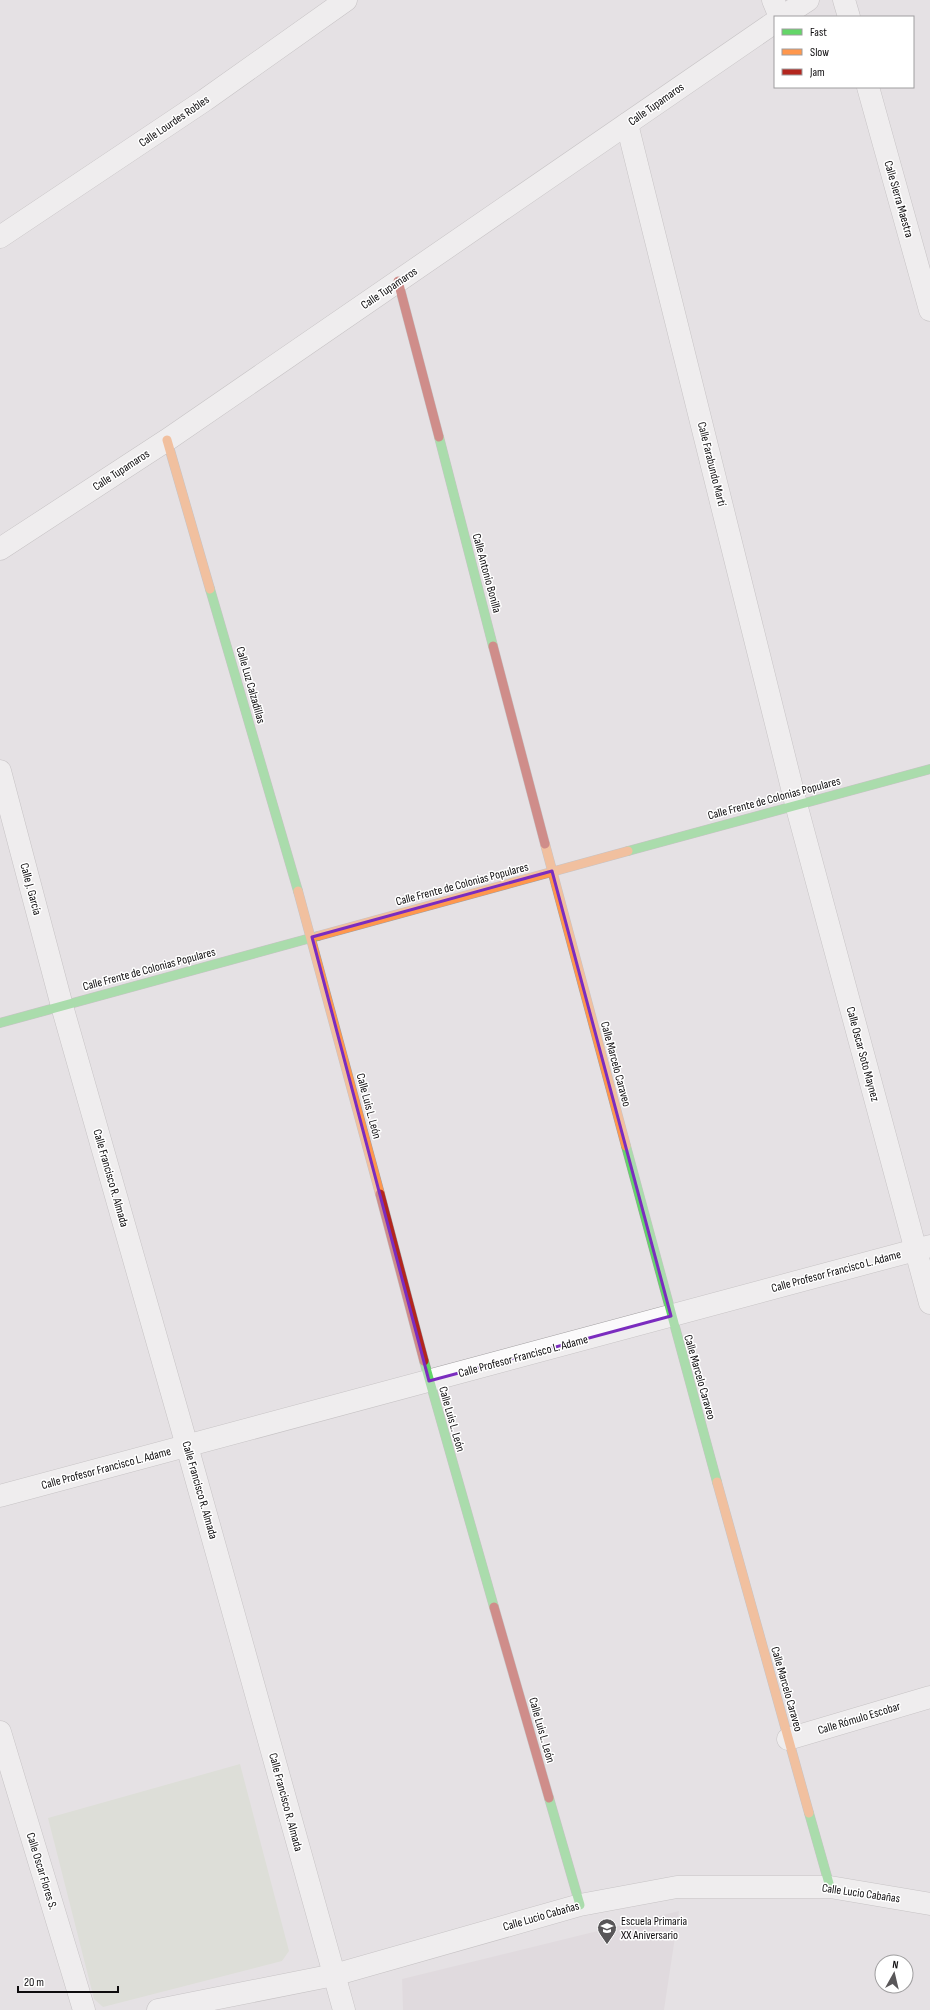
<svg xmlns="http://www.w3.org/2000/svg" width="930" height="2010" font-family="'Sofia Sans Condensed',sans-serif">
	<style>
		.built { fill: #dad1d8 }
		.green { fill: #d3d9ca }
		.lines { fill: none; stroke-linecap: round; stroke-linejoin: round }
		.street-casing { stroke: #a19ea0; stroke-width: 23 }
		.fast-casing { stroke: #a19ea0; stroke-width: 10 }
		.slow-casing { stroke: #a19ea0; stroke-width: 10 }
		.jam-casing { stroke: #a19ea0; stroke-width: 10 }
		.street { stroke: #fbfafb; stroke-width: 22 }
		.fast { stroke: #63d668; stroke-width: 9 }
		.slow { stroke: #ff974d; stroke-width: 9 }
		.jam { stroke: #b3261e; stroke-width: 9 }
		.marked { fill: none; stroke: #7b2cbf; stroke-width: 3; stroke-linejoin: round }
		.labels { text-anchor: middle; stroke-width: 3; stroke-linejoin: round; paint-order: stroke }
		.street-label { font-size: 12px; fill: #0e0c0e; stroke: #fff }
		.poi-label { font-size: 12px; fill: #0e0c0e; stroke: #fff; text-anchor: start }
	</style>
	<rect width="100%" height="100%" fill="#e5e1e4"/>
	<path class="built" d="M679,1911L664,2010H403L402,1979Z"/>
	<path class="green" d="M240,1764L289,1951L282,1961L103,2007L94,1999L48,1818Z"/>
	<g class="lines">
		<defs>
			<g id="street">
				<path d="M773,0L780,17"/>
				<path d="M844,0L849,17"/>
				<path d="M782,17L808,0"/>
				<path d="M868,87L930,310"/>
				<path d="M627,124L796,804L930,1303"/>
				<path d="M0,237L205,100L346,0"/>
				<path d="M0,549L167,440L775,22"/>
				<path d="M0,771L62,1006L187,1446L344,2010"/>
				<path d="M0,1496L930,1246"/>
				<path d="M0,1732L84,2010"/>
				<path d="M788,1739L930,1697"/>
				<path d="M158,2010L334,1975L580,1905L677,1887H830L930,1904"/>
			</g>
			<g id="fast">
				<path d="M439,437L493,646"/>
				<path d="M210,589L298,891"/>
				<path d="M628,851L930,769"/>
				<path d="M0,1023L318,936"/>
				<path d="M626,1146L717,1482"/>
				<path d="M424,1361L494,1607"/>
				<path d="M549,1798L580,1905"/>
				<path d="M809,1813L830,1887"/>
			</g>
			<g id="slow">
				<path d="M167,440L210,589"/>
				<path d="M545,844L626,1146"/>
				<path d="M298,891L380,1194"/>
				<path d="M318,936L628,851"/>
				<path d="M717,1482L809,1813"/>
			</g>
			<g id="jam">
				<path d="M398,281L439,437"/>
				<path d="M493,646L545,844"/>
				<path d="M380,1194L424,1361"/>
				<path d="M494,1607L549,1798"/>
			</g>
		</defs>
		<use href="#street" class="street-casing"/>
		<use href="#fast" class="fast-casing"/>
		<use href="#slow" class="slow-casing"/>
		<use href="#jam" class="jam-casing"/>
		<use href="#street" class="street"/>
		<use href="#fast" class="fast"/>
		<use href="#slow" class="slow"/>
		<use href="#jam" class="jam"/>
	</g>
	<path d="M0 0H930V2010H0ZM552,871L671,1316L429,1381L312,937Z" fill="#e5e1e4" fill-opacity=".55" fill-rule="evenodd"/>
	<path class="marked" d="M552,871L671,1316L429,1381L312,937Z"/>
	<defs>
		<symbol id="school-pin" viewBox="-11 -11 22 30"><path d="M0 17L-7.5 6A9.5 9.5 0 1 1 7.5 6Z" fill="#595759" stroke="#fff"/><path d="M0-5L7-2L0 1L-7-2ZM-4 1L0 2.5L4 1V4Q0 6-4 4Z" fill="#fff"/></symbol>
	</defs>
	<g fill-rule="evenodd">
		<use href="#school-pin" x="596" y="1917" width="22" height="30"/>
	</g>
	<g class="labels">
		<g class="street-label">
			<text transform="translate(656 104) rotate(-35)" y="4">Calle Tupamaros</text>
			<text transform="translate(174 121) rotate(-34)" y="4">Calle Lourdes Robles</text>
			<text transform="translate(899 199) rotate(74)" y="4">Calle Sierra Maestra</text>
			<text transform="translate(389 288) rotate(-34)" y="4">Calle Tupamaros</text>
			<text transform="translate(712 464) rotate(76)" y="4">Calle Farabundo Martí</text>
			<text transform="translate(121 470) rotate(-33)" y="4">Calle Tupamaros</text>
			<text transform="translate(487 573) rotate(75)" y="4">Calle Antonio Bonilla</text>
			<text transform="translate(251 685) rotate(74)" y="4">Calle Luz Calzadillas</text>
			<text transform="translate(774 798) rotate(-15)" y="4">Calle Frente de Colonias Populares</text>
			<text transform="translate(462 884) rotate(-15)" y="4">Calle Frente de Colonias Populares</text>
			<text transform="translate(31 889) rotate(75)" y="4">Calle J. García</text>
			<text transform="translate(149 969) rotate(-15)" y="4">Calle Frente de Colonias Populares</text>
			<text transform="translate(863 1054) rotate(75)" y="4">Calle Oscar Soto Maynez</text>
			<text transform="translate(616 1064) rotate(75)" y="4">Calle Marcelo Caraveo</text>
			<text transform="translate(369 1106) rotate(75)" y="4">Calle Luis L. León</text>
			<text transform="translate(111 1178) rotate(74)" y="4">Calle Francisco R. Almada</text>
			<text transform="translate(836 1271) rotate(-15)" y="4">Calle Profesor Francisco L. Adame</text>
			<text transform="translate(523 1356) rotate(-15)" y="4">Calle Profesor Francisco L. Adame</text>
			<text transform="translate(700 1377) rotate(74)" y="4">Calle Marcelo Caraveo</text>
			<text transform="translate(452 1419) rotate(74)" y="4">Calle Luis L. León</text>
			<text transform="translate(106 1468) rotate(-15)" y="4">Calle Profesor Francisco L. Adame</text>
			<text transform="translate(200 1490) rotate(74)" y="4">Calle Francisco R. Almada</text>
			<text transform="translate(787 1689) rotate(74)" y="4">Calle Marcelo Caraveo</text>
			<text transform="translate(859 1718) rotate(-17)" y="4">Calle Rómulo Escobar</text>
			<text transform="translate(542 1730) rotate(74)" y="4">Calle Luis L. León</text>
			<text transform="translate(286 1802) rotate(75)" y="4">Calle Francisco R. Almada</text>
			<text transform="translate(42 1871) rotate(73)" y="4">Calle Oscar Flores S.</text>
			<text transform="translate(861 1893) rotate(8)" y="4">Calle Lucio Cabañas</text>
			<text transform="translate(541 1916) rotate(-16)" y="4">Calle Lucio Cabañas</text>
		</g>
		<g class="poi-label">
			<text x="621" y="1925">Escuela Primaria<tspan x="621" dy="14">XX Aniversario</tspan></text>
		</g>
	</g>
	<rect x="774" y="16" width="140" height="72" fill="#ffffff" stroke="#9f9e9f"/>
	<rect x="782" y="29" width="20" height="6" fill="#63d668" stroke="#9f9e9f"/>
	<text x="810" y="36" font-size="12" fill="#0e0c0e">Fast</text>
	<rect x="782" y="49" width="20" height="6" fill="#ff974d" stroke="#9f9e9f"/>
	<text x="810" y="56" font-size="12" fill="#0e0c0e">Slow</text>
	<rect x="782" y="69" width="20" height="6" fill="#b3261e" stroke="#9f9e9f"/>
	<text x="810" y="76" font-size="12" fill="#0e0c0e">Jam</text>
	<g transform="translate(894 1974) rotate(8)"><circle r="19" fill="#ffffff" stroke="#9f9e9f"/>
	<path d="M0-3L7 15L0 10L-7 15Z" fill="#595759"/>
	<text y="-6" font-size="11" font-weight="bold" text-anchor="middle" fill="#0e0c0e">N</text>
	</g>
	<path d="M18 1986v6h100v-6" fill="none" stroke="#0e0c0e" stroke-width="2"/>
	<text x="24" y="1986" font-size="12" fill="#0e0c0e" stroke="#ffffff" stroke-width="3" paint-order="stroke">20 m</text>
</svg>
